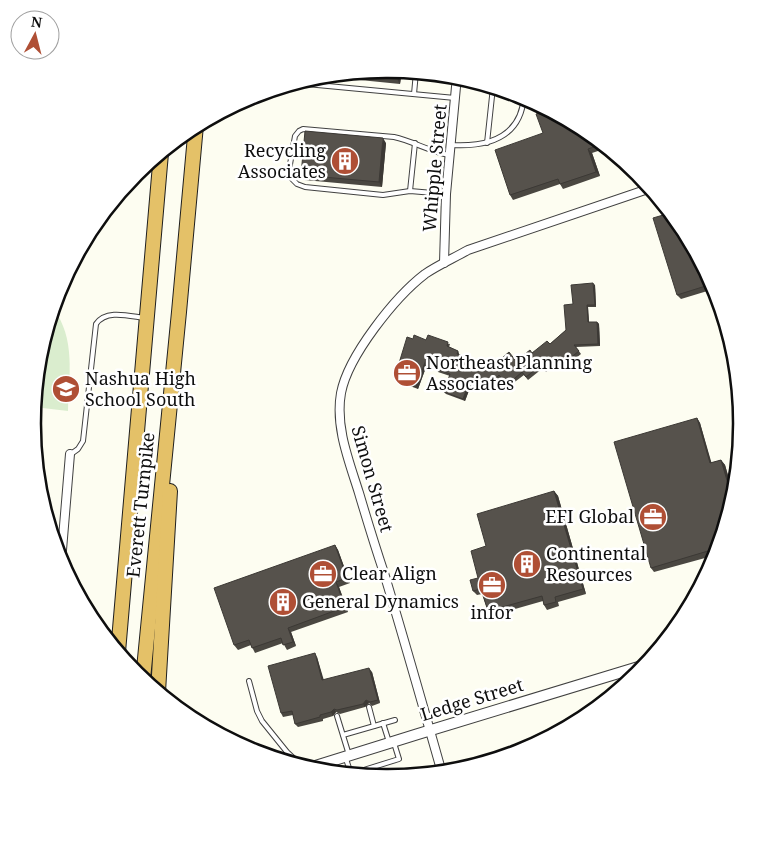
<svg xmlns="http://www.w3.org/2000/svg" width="774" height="847" font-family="'Noto Serif',serif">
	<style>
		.pitch { fill: #daedce }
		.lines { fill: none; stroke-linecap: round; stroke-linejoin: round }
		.service-casing { stroke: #414141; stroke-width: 6 }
		.minor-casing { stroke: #414141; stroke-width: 10 }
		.tertiary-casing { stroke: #414141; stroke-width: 12 }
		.motorway-casing { stroke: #1f1f1f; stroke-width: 16 }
		.service { stroke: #fff; stroke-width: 4 }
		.minor { stroke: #fff; stroke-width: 8 }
		.tertiary { stroke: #fff; stroke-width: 10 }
		.motorway { stroke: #e4c168; stroke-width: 14 }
		.wall { fill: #4a4741 }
		.shaded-wall { fill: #3c3935 }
		.building { fill: #56524c; stroke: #3c3935 }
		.labels { text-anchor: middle; stroke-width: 5; stroke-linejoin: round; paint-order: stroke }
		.poi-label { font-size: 18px; fill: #0e0e0e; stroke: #fff; text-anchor: start }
		.street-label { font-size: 18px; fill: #0e0e0e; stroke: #fff }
		.rim { fill: none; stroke: #0e0e0e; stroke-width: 2.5 }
	</style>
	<rect width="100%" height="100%" fill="#fdfdf1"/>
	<path class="pitch" d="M53,308C76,339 69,375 68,411L34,407L39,354Z"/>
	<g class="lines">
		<defs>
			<g id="service">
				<path d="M296,83L455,98"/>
				<path d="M414,94L416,72"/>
				<path d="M523,104L532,101"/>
				<path d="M487,143L493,87"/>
				<path d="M451,145C486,147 521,139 524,96"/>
				<path d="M410,191L415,143"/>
				<path d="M445,194L410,191L383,195L305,187L297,184L289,176V170L295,136L299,131L303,129L394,137C413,141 430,152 449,155"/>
				<path d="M71,454L78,449L83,441L96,324C106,309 129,316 144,318"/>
				<path d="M249,681L257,711L262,721L287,752L303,767"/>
				<path d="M369,707L374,726"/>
				<path d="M337,716L349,755"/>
				<path d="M383,723L389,742"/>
				<path d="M343,735L395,720"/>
				<path d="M346,759L351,774L399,759L394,743"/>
			</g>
			<g id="minor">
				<path d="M444,263L446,194L457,76"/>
				<path d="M61,562L70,454"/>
				<path d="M442,773C423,706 404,639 384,573C375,546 367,520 359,493C349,461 335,427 341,393C348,356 395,297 425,274C438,265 454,258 468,250L651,188"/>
			</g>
			<path id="tertiary" d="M309,768L418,734L645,665"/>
			<g id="motorway">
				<path d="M118,652L161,153"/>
				<path d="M143,679L179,312L196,125"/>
				<path d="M158,692L170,491"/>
			</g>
		</defs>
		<use href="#service" class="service-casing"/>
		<use href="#minor" class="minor-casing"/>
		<use href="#tertiary" class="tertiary-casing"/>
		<use href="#motorway" class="motorway-casing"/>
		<use href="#service" class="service"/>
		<use href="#minor" class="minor"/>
		<use href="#tertiary" class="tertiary"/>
		<use href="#motorway" class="motorway"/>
	</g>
	<g class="wall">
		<path d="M387,69L402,70L400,84L320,76Z"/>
		<path d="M584,129L607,148L592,153L600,176L563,189L560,184L513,200L510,195Z"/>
		<path d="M386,143L382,187L304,180L301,175Z"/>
		<path d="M682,227L715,288L721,309L714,289L681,299L677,295Z"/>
		<path d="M595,285L596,307H588L589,322H597L599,324L600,346L576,347L581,354L566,366L561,360L546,372L543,368L528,380L524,375L508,387L501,378L497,381L492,379L488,392L471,385L465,401L446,394L444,392L450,376L438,372L437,369L439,363L429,359L418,389L399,382L397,380L399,376L396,373L413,339L426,340L450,344L449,347L458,351L459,353V354L465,358V359L493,369L516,361L550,344L566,330L573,304Z"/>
		<path d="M697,418L700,423L711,463L721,460L725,465L733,493H735L716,555L654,572L651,568Z"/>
		<path d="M554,491L558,496L586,594L558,602L559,606L547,610L544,605L543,601L491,616L488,611L482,594L477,595L473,591L478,578Z"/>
		<path d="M335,545L338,550L350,583L339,587L348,612L291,632L296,646L287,650L283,643L255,653L251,645L238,650L234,645Z"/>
		<path d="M317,657L323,680L372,672L380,703L372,706L369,703L365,707L340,714L336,712L333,716L323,719V721L298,727L295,724L293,715L283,717L281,713Z"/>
	</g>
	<g class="shaded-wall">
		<path d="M398,70H402L400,84L397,79Z"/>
		<path d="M383,138L386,143L382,187L379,182Z"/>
		<path d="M588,149L592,153L600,176L596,172Z"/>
		<path d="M593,283L595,285L596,307L595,305Z"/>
		<path d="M587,305L588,307L589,325L588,322Z"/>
		<path d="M597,322L599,324L600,346L598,344Z"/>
		<path d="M427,357L429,359L418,389L416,387Z"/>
		<path d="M490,377L492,379L488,392L486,389Z"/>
		<path d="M469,383L471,385L465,401L463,399Z"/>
		<path d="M697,418L700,423L713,468L710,463Z"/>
		<path d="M721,460L725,465L734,496L731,494Z"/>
		<path d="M554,491L558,496L586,594L583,589Z"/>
		<path d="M335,545L338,550L350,583L347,578Z"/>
		<path d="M336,582L339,587L348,612L345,607Z"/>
		<path d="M288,628L291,632L296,646L293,642Z"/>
		<path d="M315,653L317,657L325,684L322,680Z"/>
		<path d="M369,668L372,672L380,703L378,700Z"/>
		<path d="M366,700L369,703L365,707L363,704Z"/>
		<path d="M334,709L336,712L333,716L331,712Z"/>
	</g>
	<g class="building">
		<path d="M387,69L398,70L397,79L342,73Z"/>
		<path d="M548,110L584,129L602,144L588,149L596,172L560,184L558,179L510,195L495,150L543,133L536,114Z"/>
		<path d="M305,131L383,138L379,182L301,175Z"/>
		<path d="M670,213L682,227L712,284L677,295L653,218Z"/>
		<path d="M593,283L595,305H587L588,322H597L598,344L574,345L579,351L564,363L559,357L544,370L541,365L526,377L522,372L507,385L499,375L495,379L490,377L486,389L469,383L463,399L444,392L450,374L437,369L440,361L427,357L416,387L397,380L399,374L396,373L407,337L413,339L414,335L426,340L428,335L448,342L447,346L458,351L457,354L464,356L463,358L493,369L504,360L502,358L509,352L516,361L530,350L532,353L547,341L550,344L566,330L564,305L573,304L571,285Z"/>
		<path d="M697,418L710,463L721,460L731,494L735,493L718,548L651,568L614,442Z"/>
		<path d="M554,491L583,589L555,597L556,602L544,605L542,596L488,611L481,589L473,591L470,580L478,578L471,551L486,546L477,514Z"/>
		<path d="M335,545L347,578L336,582L345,607L288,628L293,642L283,645L281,638L252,648L249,640L234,645L214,588Z"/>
		<path d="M315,653L322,680L369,668L378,700L370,702L366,700L363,704L337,710L334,709L331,712L320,715V717L295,724L292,711L281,713L268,666Z"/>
	</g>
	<defs>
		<symbol id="building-disc" viewBox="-11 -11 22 22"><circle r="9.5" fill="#af4f35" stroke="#fff"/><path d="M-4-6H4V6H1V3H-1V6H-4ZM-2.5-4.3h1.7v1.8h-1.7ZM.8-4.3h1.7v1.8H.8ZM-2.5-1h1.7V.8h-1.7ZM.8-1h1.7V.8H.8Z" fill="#fff"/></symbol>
		<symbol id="office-disc" viewBox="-11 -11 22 22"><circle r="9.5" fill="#af4f35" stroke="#fff"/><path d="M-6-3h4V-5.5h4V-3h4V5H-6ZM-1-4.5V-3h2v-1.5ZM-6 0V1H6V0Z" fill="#fff"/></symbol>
		<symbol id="school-disc" viewBox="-11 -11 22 22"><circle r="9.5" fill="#af4f35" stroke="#fff"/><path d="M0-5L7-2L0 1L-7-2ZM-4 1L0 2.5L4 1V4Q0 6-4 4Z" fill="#fff"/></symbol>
	</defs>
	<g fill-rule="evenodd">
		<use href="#building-disc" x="329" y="145" width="32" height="32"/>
		<use href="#office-disc" x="391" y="357" width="32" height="32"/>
		<use href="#school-disc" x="50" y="373" width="32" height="32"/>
		<use href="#office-disc" x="637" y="501" width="32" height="32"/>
		<use href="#building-disc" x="511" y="548" width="32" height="32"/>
		<use href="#office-disc" x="307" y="558" width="32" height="32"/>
		<use href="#office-disc" x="476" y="569" width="32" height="32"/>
		<use href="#building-disc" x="267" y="586" width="32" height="32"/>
	</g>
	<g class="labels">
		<g class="poi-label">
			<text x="326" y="157" text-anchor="end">Recycling<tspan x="326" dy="21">Associates</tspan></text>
			<text x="426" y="369">Northeast Planning<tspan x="426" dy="21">Associates</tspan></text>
			<text x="85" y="385">Nashua High<tspan x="85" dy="21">School South</tspan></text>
			<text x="634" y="523" text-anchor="end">EFI Global</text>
			<text x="546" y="560">Continental<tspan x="546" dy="21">Resources</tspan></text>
			<text x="342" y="580">Clear Align</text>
			<text x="302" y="608">General Dynamics</text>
			<text x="492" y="619" text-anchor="middle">infor</text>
		</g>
		<g class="street-label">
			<text transform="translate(435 168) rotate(-85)" y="6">Whipple Street</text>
			<text transform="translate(372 479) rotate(74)" y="6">Simon Street</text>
			<text transform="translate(141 505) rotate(-84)" y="6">Everett Turnpike</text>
			<text transform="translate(472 700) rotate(-17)" y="6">Ledge Street</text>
		</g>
	</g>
	<path d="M0 0H774V847H0ZM386 78H388A345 345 0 0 1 733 423V424A345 345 0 0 1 388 769H386A345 345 0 0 1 41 424V423A345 345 0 0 1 386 78Z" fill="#fff" fill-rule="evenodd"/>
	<path class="rim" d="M386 78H388A345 345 0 0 1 733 423V424A345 345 0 0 1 388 769H386A345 345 0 0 1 41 424V423A345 345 0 0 1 386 78Z"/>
	<g transform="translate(35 35) rotate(7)"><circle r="24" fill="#ffffff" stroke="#9f9f9f"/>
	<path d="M0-4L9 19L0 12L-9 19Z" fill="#af4f35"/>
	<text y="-8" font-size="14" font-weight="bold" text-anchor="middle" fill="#0e0e0e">N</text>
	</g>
</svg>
